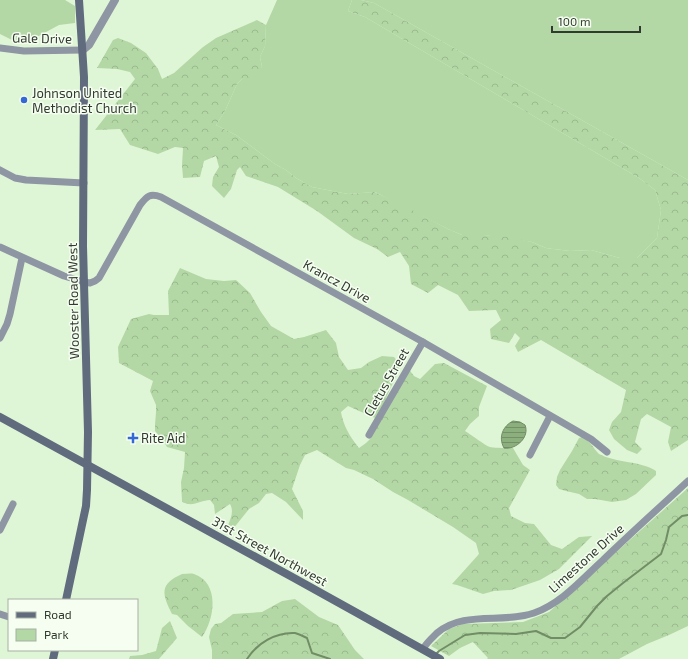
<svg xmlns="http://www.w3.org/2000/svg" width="688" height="659" font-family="'Exo 2',sans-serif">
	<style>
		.green { fill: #b3d8a5 }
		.forest { fill: url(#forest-crowns) }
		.water { fill: url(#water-rules); stroke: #718d65 }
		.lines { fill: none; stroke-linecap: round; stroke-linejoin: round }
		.stream { stroke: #718d65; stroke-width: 2 }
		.minor { stroke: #8e95a3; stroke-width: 7 }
		.tertiary { stroke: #8e95a3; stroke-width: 8 }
		.secondary { stroke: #616b7e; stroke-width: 8 }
		.poi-dot { fill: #3568d7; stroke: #f5fef1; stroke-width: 1.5 }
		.labels { text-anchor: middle; stroke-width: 3; stroke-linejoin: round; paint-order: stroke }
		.street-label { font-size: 13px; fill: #313a2e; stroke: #f5fef1 }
		.poi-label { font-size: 13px; fill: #313a2e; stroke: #f5fef1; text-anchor: start }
	</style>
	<defs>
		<pattern id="forest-crowns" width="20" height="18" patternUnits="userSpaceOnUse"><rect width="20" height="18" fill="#b3d8a5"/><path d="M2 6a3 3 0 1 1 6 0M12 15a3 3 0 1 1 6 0" fill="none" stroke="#9aba8e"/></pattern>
		<pattern id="water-rules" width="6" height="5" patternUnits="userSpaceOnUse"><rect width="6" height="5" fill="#8cb07d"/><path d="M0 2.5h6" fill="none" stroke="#739067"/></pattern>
	</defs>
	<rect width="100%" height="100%" fill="#dff6d6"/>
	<g class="green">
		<path d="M0,0H65L75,6V23L59,25L24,44L12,40L0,34Z"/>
		<path d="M277,0H352L348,11L365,17L639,178L655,190L661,210L657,238L637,258H620L591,250L570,251L546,248L532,242L484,235H462L448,229L375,192L348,194L312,187L296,178L286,170L275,164L236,135L216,125L225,111L237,84L242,79L262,67L260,57L265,46L266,25Z"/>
		<path d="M361,0H688V180L374,3Z"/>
	</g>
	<g class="forest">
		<path d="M352,0H361L374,3L688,180V440L671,451L668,442L671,427L647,414L641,419L635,442L642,449L637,454L627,450L614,439L609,430L612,422L621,412L626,390L541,340L518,352L515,346L520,338L515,333L509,343L491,339L490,329L501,320L496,310L469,311L458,295L438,285L428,293L411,284L409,266L400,252L388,257L377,249L354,238L317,211L278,187L246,176L240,167L237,170L231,189L224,198L212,186L213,177L219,167L216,156L204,161L200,177L183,178L182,165L183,148L175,147L158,154L130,145L120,129L95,130L135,79L130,72L117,69L97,68L113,40L118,38L131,43L146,53L158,69L162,79L174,73L203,47L216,38L257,20L266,25L265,46L260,57L262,67L251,78L242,79L237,84L225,111L216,125L236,135L275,164L286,170L296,178L312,187L348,194L374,192L395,201L448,229L462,235H484L509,237L532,242L546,248L570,251L591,250L620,258H637L657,238L661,210L655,190L639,178L365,17L348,11Z"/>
		<path d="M180,268L206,279L224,281L236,280L250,293L261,312L271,326L294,339L304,337L326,330L336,343L339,357L348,370L361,368L369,362L382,356L394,357L400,364L398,373L390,389L382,408L375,418L348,406L341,412C343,425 350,437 359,448L366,443L371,438L369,435L408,368L414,376L420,379L435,364L444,363L487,386L479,407V416L470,424L465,431C472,435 484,445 490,447C493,448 509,448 513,448L523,465L530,470L509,508L511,516L525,523L534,524L551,545L562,549L579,537L592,536L559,569L540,580L511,590L494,591L483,594L457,585L452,584L479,554L476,543L453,527L408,500L393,492L373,479L354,470L346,468L317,450L305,455L300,465L292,489L303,511V520L286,502L272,493L266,494L259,503L249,509L233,529L228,525C231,518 234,511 230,504L215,514L214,505L210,500C203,500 196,505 188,504C187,504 182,502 182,502L181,482L184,468L185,452L167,447L162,439L155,431V425L156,412V405L150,391L153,381L119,363L118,347L131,319L149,314L154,315H169L168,291Z"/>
		<path d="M582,437C585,439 589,441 591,444C594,448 596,451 599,454C616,463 642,461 656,471V475L636,494L626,500L612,502L595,499H587L579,494L566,491L559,489L556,485L557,477L560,470L572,451L579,438Z"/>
		<path d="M688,488V626L669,635L647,644L619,659H487L488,658L473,642L460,648L449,656L431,646L449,629L463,624L523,622L549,612Z"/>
		<path d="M182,574C186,574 191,573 194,574C220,583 215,619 202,637L188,626L177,615L172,614C162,594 159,584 182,574Z"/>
		<path d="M295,599L319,617L338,625L355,650L364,659H212V650L209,637L211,629L215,624L221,623L233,614L262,612L282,601Z"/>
		<path d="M170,621L177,638L159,659H129L130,656L142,655L156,651L162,628Z"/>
	</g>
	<path class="water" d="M513,421L520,422L525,425C530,437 516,450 504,448C498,437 503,426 513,421Z"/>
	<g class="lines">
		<g class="stream">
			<path d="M436,654L439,651L465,635L480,633L516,634L536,631L551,638H565L580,627L597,606L607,596L623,583L661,554L666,540L669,527L682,516L688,515"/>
			<path d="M247,659C257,643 276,632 295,633C299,634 303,636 307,638L312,653L330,659"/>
		</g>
		<g class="minor">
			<path d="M0,48L24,51L83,50"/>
			<path d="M0,170L15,178L26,180L84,183"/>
			<path d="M0,247L64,276L84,282L90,283L95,281L99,278L140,205C147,196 150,193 161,197L423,342L591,439L607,452"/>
			<path d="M0,338L7,324L10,314L22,258"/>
			<path d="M369,435L423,342"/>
			<path d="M530,455L550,416"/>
			<path d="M0,530L13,504"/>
			<path d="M0,614L9,617"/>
			<path d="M423,649C427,642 432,638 437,633C464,610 502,624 534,613C562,603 582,579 603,560C631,533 660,507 688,481"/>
		</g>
		<path class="tertiary" d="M83,50L89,45L115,0"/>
		<g class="secondary">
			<path d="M0,417L294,578L440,659"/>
			<path d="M66,600L86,506L87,490L88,432L83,246L84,77L79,0"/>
			<path d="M53,659L55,650"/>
		</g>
	</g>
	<g class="poi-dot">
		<circle cx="24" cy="100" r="4"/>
		<path d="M131 432h4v4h4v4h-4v4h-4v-4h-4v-4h4z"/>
	</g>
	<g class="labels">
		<g class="street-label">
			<text transform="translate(42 38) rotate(1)" y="5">Gale Drive</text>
			<text transform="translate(337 281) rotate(29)" y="5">Krancz Drive</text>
			<text transform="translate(73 301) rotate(-91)" y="5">Wooster Road West</text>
			<text transform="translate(386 382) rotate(-60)" y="5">Cletus Street</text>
			<text transform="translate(270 551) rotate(29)" y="5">31st Street Northwest</text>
			<text transform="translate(586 558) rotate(-42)" y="5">Limestone Drive</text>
		</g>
		<g class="poi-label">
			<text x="32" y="98">Johnson United<tspan x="32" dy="15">Methodist Church</tspan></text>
			<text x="141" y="443">Rite Aid</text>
		</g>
	</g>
	<rect x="8" y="599" width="130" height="52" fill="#f5fef1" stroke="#a7b0a3"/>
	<rect x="16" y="612" width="20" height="6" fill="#616b7e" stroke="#a7b0a3"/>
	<text x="44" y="619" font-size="12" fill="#313a2e">Road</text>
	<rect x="16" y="629" width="20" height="12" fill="#b3d8a5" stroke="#a7b0a3"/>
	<text x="44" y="639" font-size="12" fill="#313a2e">Park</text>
	<path d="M552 26v6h88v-6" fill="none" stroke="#313a2e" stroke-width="2"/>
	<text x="558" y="26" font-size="12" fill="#313a2e" stroke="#f5fef1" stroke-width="3" paint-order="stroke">100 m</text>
</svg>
